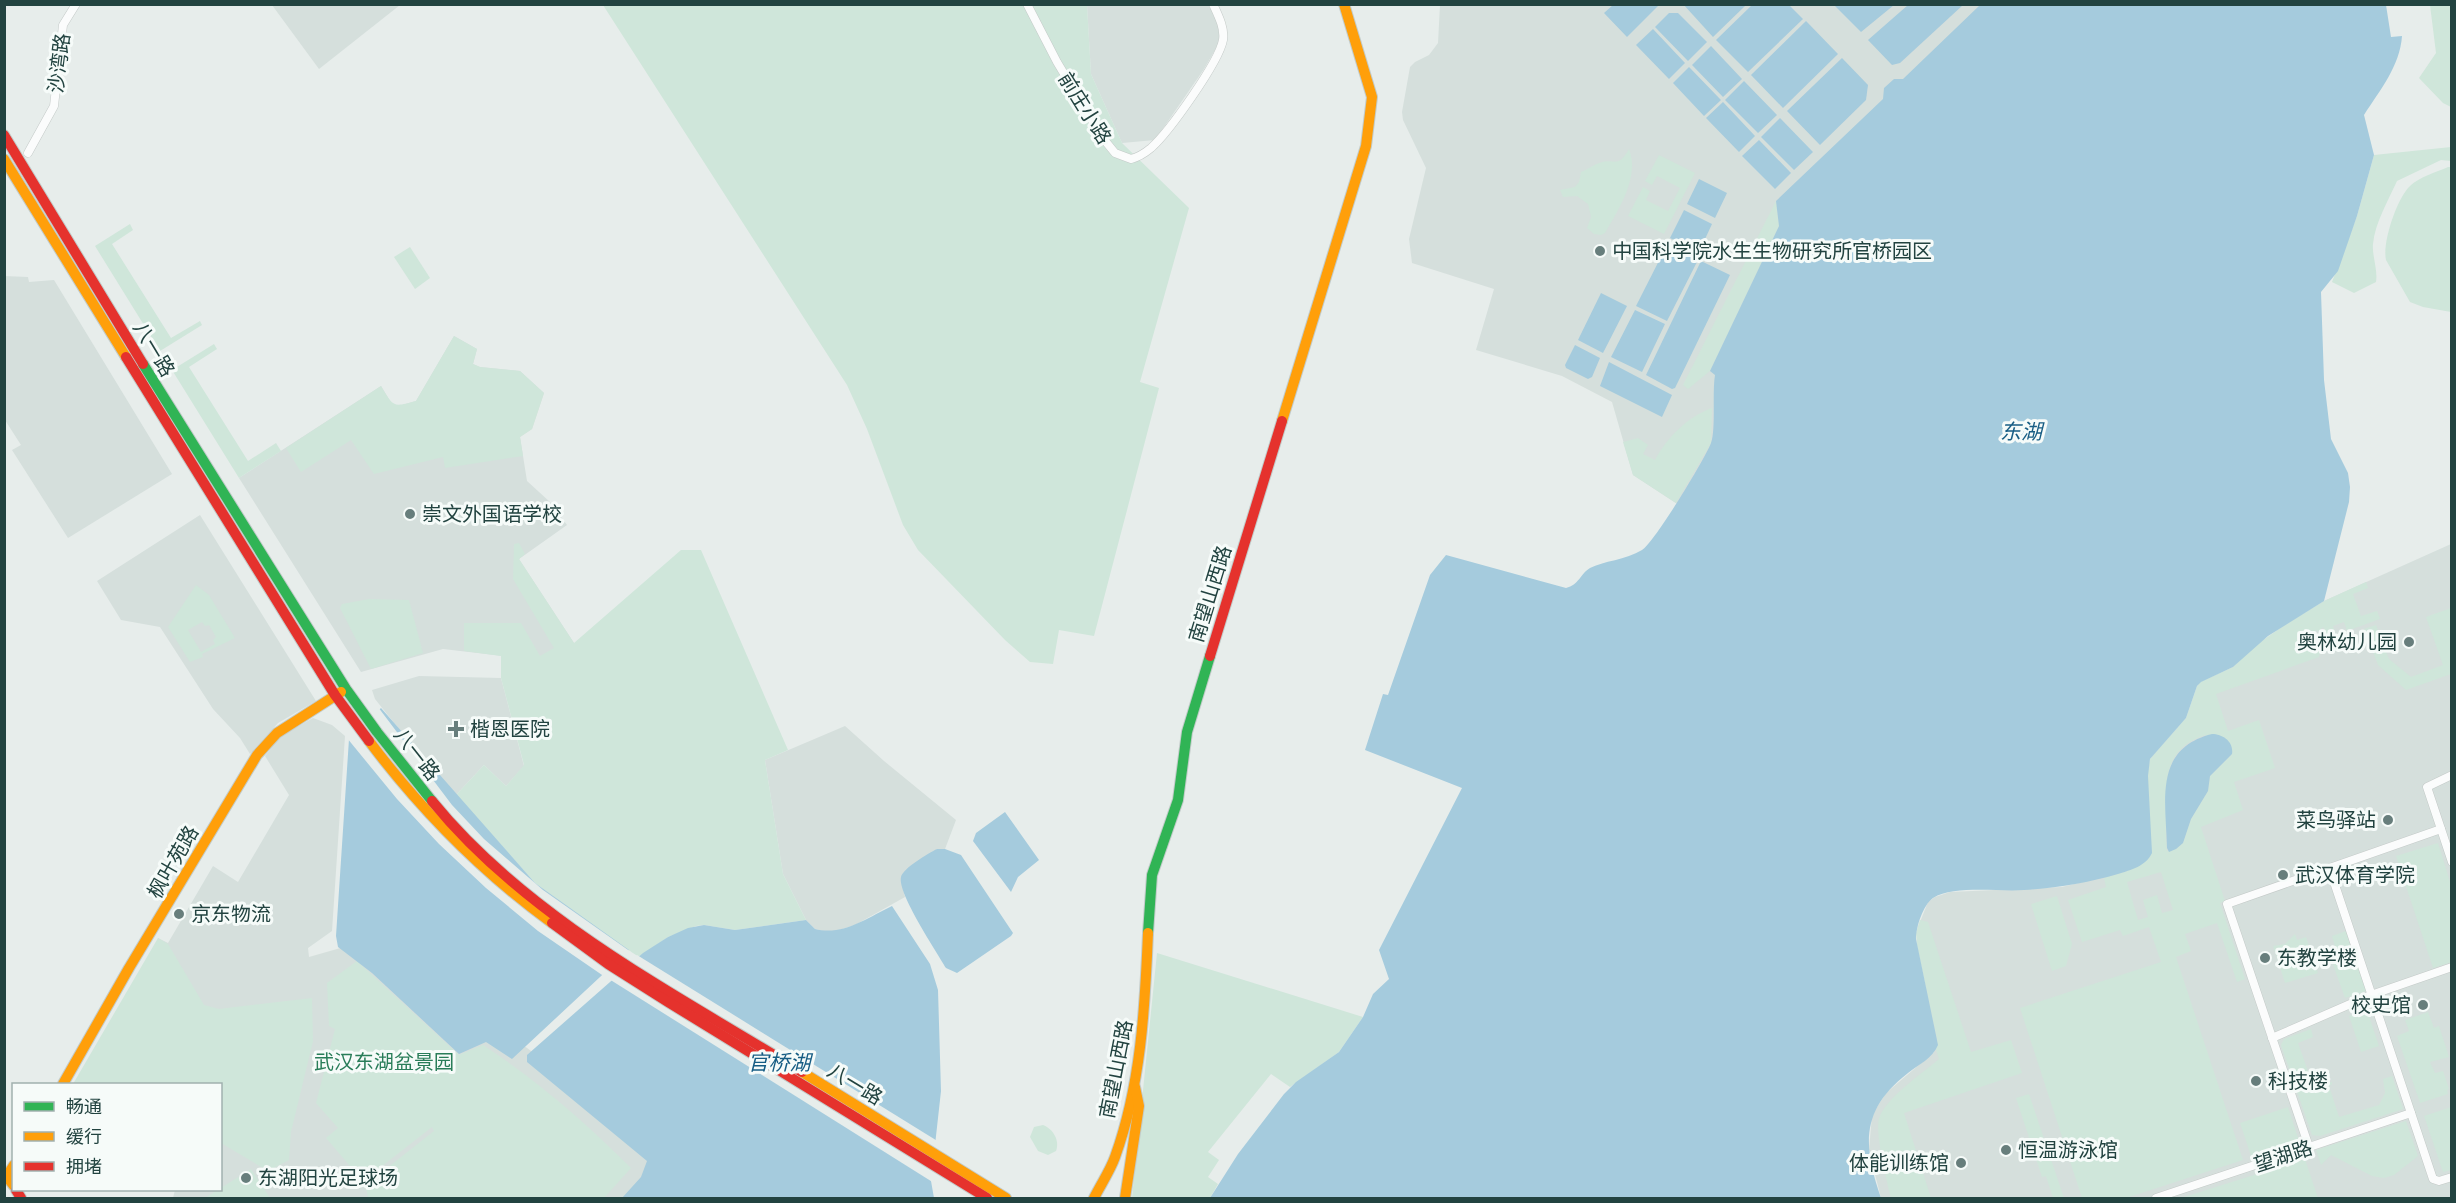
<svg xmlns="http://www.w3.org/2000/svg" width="2456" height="1203" font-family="'Nunito Sans','Noto Sans SC',sans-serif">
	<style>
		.built { fill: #d5dfdc }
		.green { fill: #cfe6da; fill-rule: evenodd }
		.water { fill: #a5cbdd }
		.pier { fill: #e7edeb }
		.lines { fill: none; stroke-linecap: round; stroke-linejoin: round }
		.street-casing { stroke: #c4cac8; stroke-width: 9 }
		.fast-casing { stroke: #c2cbc9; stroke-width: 12 }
		.slow-casing { stroke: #c2cbc9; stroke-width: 12 }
		.jam-casing { stroke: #c2cbc9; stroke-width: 12 }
		.street { stroke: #fbfcfc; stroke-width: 8 }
		.fast { stroke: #30b455; stroke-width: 10 }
		.slow { stroke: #ff9f0a; stroke-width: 10 }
		.jam { stroke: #e5322d; stroke-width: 10 }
		.poi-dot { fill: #677e7c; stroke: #f6fbf9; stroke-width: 2 }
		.labels { text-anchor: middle; stroke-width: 6; stroke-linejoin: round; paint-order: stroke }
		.street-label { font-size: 20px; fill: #224340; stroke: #f6fbf9 }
		.poi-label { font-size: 20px; fill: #224340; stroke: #f6fbf9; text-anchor: start }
		.park-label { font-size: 20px; fill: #297d59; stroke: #f6fbf9 }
		.water-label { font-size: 21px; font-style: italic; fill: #175d84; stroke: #f6fbf9 }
	</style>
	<rect width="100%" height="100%" fill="#e7edeb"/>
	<g class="built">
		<path d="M272,5H400L319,69Z"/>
		<path d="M1087,5H1208L1215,15L1221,33L1219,43L1204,69L1155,140L1122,143L1091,74Z"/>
		<path d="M1440,5H2000L1688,511L1633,475L1612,402L1562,376L1476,350L1494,289L1412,263L1409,239L1426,168L1403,120L1402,112L1410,67L1415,62L1429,55L1438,43Z"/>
		<path d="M4,276L28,277L29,282L54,280L172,474L68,538L12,450L21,445L5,420Z"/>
		<path d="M454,336L477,349L473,364L480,367L520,371L544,393L532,429L520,437L527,481L550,502L567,525L519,559L574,643L547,661L443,649L361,672L239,478L381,386L392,404L398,406L416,401Z"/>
		<path d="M200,515L316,701L278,723L250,754L240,738L213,709L160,627L121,620L97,581Z"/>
		<path d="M2451,544V1198H1881L1869,1150L1872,1115L1886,1093L1934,1052L1918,927L1928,902L1935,897L1950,892L2062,887L2127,871L2152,756L2233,667L2324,601Z"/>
		<path d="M419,676L501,678L524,766L506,786L484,765L456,795L415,749L375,699L372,690Z"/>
		<path d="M313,718L332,725L345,736L332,931L308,948L309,957L379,937L654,1143L650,1198H173L175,1190H220V1084H135L158,938L168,943L213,866L238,882L289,795L265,756L281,736Z"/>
		<path d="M845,726L884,761L956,820L945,849H937L902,883L905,897L855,925L836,931H823L815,929L806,920L783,874L765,760Z"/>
	</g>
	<g class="green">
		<path d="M603,5H1087L1091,74L1122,143L1189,208L1140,382L1159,388L1094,636L1059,630L1053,664L1030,662L1005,640L918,550L903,525L867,429L847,385Z"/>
		<path d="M2430,5H2451V107L2443,103L2419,78L2436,53Z"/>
		<path d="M2451,147V161L2441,160L2397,181C2388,201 2375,223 2373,244C2372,257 2378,269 2376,282L2354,293L2332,282L2357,216L2374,155Z"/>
		<path d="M1629,149C1640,176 1619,209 1605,233L1601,235L1594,234L1587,228L1591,217L1588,204L1577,196L1563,197L1560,190L1575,187L1579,182L1581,172C1587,170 1593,165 1599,163C1615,157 1617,170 1629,149Z"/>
		<path d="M1659,155L1695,173L1664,234L1628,216L1643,187L1650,191L1646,200L1668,211L1680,188L1657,176L1652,185L1645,181Z"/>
		<path d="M2448,167H2452L2451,312L2423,307L2410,302L2386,260C2382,243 2397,198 2410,186C2419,177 2437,172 2448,167Z"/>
		<path d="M1776,201L1779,226L1710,371L1688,389L1683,385Z"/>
		<path d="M130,224L133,230L112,244L171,338L200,321L202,325L160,351L95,246Z"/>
		<path d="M410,247L430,278L415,289L394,257Z"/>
		<path d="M454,336L477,349L473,364L480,367L520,371L544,393L532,429L520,437L523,456L445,468L443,457L374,474L351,440L301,472L286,448L381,386C393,406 392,408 416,401Z"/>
		<path d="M214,344L217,349L189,367L248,461L276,443L281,451L239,478L172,370Z"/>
		<path d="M1712,408L1711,443L1676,503L1633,475L1623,442L1638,438L1648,445L1643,454L1655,460C1667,438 1687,417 1712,408Z"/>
		<path d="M519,543L525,554L519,559L574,643L681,550H701L788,750L765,760L783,874L806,920L735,930L704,925L696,926L668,937L639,957L613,940L535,883L456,795L484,765L506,786L524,765L501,678V656L464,651V623H521L540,656L554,648L513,579L514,544Z"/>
		<path d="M2366,582L2368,588L2353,594L2361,616L2377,611L2380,619L2347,631L2344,622L2333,626L2336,636L2330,638L2324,633L2326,631L2323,627L2318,632L2316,630L2312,635L2316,639L2314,641L2318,645L2317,650L2320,651L2319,657L2216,694L2228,731L2259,720L2275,768L2234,782L2243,810L2201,827L2225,901L2220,903L2245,979L2237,982L2217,923L2185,934L2191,951L2176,957L2243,1160L2126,1198H2082L2020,1008L2161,962L2149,927L2123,936L2120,930L2082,942L2068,900L2106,887L2104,878L2127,871L2150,759L2186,718L2197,686L2200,682L2233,667L2256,645L2286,624L2324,601ZM2205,735L2232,754L2210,776L2208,791L2191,819L2183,843L2176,849L2167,851C2166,838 2166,825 2166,813C2166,777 2165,749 2205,735ZM2161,872L2173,910L2162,913L2157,895L2143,900L2148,917L2138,920L2127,882Z"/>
		<path d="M196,585L209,595L235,638L202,654L203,657L190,662L168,627ZM202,622L205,626L209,625L216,637L213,640L215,644L201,652L188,630Z"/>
		<path d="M369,599L409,600L423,653L371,669L340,608L342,604Z"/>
		<path d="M2451,608V674L2406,690L2378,665L2364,629L2376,625L2389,659L2411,677L2443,665L2426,617Z"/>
		<path d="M2438,843L2451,885L2452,962L2433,968L2396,856Z"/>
		<path d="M2057,896L2072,944L2066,966L2052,971L2031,904Z"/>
		<path d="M1920,920L1928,922L1971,1052L2011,1040L2022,1073L1904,1113L1931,1198H1891C1887,1182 1875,1134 1879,1119C1884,1099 1923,1073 1939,1059L1936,1050L1937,1039L1917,946L1916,933Z"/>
		<path d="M2346,931L2366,991L2345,998L2331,959L2315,965L2318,973L2285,983L2273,946L2285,944L2295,934L2297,940L2306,937L2313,958L2336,950L2332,936Z"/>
		<path d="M158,938L168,944L204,1005L219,1009L312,998L313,1041L291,1132L289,1160L268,1171L221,1143L220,1084H73Z"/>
		<path d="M1157,953L1363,1017L1339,1052L1290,1087L1271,1074L1208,1152L1219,1160L1208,1177L1218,1184L1210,1198H1132Z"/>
		<path d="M357,961L459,1055L483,1045C539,1082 584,1121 631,1168L604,1198H368L366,1187L372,1186L371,1181L382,1179V1172L434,1131L432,1127L363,1181L326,1138L338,1128L316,1103L335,1029L329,1026L327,983Z"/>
		<path d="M2367,1010L2379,1046L2361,1052L2349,1016Z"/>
		<path d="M2428,1012L2434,1028L2439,1026L2449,1057L2430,1062L2435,1073L2443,1071L2449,1089L2447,1090L2448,1094L2420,1103L2397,1036L2409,1031L2405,1020Z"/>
		<path d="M2311,1029L2313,1037L2298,1043L2314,1088L2332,1082V1084L2329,1086L2339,1117L2379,1105L2385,1093L2383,1079L2392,1076L2403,1109L2320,1136L2312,1135L2281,1045L2284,1039Z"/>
		<path d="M2029,1094L2064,1198H2053L2046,1176L2042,1177L2016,1098Z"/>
		<path d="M2288,1107L2300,1144L2252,1159L2240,1123Z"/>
		<path d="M2451,1107V1170L2443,1172L2424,1116Z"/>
		<path d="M2406,1121L2418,1156L2394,1175L2384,1178L2372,1176L2331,1155L2321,1165L2316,1150Z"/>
		<path d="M1043,1125C1053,1129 1060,1140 1056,1151L1048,1155L1038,1151L1030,1137L1034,1127Z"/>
		<path d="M2305,1159L2318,1198H2181Z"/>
		<path d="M251,1169L270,1198H205Z"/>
	</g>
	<g class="water">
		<path d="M1683,4H1746V5L1713,37Z"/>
		<path d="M1753,4L1789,5L1803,19L1748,72L1716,40Z"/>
		<path d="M1613,5V4L1659,5L1627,37L1604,13Z"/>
		<path d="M1834,5H1894L1861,32Z"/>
		<path d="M1908,5H1963L1900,63L1892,65L1868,40Z"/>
		<path d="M1980,5H2386L2391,37L2402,36C2400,66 2380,90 2364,115L2374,155L2357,216L2338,271L2321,292L2324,380L2331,439L2348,473L2350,487L2349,502L2324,601L2268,636L2233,667L2201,682L2197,686L2186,718L2150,759L2148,776L2152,853C2146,866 2131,870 2118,874C2087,883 2056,888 2024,890C1999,892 1954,885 1933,898C1923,905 1916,927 1916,939L1938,1045C1933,1058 1918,1065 1908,1073C1860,1110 1863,1146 1881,1198H1210L1238,1154L1284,1094L1296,1082L1339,1052L1363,1017L1373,994L1389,979L1379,950L1462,788L1365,750L1383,694L1388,695L1430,575L1446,555L1566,588C1579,585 1580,574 1590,568C1603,561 1626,560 1642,550C1654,543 1705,459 1711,443C1716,428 1712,393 1715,375L1710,371L1779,226L1776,201L1883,99L1884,88L1894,79H1903Z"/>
		<path d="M1669,13H1678L1707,42L1688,61L1655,27Z"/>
		<path d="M1806,21L1838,54L1783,108L1751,75Z"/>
		<path d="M1653,29L1685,63L1669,79L1636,45Z"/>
		<path d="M1711,46L1742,79L1723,97L1692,65Z"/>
		<path d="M1842,58L1868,85L1866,100L1820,145L1787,111Z"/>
		<path d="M1689,67L1721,100L1704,116L1673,83Z"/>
		<path d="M1744,81L1777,115L1758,133L1725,100Z"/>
		<path d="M1723,102L1755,136L1739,152L1706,118Z"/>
		<path d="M1780,118L1813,152L1794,170L1761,137Z"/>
		<path d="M1759,140L1791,173L1775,189L1742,156Z"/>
		<path d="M1699,179L1727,193L1715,218L1687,204Z"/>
		<path d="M1684,210L1712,224L1699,252L1670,238Z"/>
		<path d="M1669,241L1696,255L1698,260L1667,321L1636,306Z"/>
		<path d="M1701,261L1730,275L1675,388L1672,389L1646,375Z"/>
		<path d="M1601,293L1627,306L1603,353L1578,340Z"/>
		<path d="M1635,310L1665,324L1642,372L1611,357Z"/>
		<path d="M1575,345L1600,358L1592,377L1588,379L1566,368L1565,365Z"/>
		<path d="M1609,362L1672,395L1662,417L1600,386Z"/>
		<path d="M381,708L535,883L629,950L512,1059L486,1042L459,1054L372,973L338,947L336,936L349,739Z"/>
		<path d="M2212,734C2223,734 2234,742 2232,754L2210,776L2208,791L2191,819L2183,843L2176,849L2169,852L2167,848C2166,801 2153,749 2212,734Z"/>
		<path d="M1005,812L1039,860L1018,877L1011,892L973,841L976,833Z"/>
		<path d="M937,849H945L961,855L1013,933L1011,936L957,973L946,968C937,952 897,893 901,877C903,868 929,853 937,849Z"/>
		<path d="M892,906L930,964L938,990L941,1091L931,1181L934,1198H622L641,1177L647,1161L527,1062V1055L643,953L668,937L688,928L704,925L735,930L806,920L815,929C843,936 867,918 892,906Z"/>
	</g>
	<g class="pier">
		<path d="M378,707L452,805L484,839L543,890L631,952L605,977L538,931L486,888L439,844L397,799L347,738Z"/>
		<path d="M637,955L939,1142L934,1183L609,979Z"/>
	</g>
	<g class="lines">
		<defs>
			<g id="street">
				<path d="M1027,4L1057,62L1102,137L1115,153L1131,159C1139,157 1145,153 1151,148C1169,132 1219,62 1223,40C1225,28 1218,15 1213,4"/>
				<path d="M28,153L54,106L63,25L76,4"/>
				<path d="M2452,775L2427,787L2452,862"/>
				<path d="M2330,870L2433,1179L2439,1181L2452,1177"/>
				<path d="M2272,1038L2371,995L2452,967"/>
				<path d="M2309,1147L2227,904L2441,829"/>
				<path d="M2156,1198L2411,1113"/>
			</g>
			<g id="fast">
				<path d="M143,364L346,689L377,732L432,801"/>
				<path d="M1148,933L1152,875L1178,800L1187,732L1210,656"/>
			</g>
			<g id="slow">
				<path d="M4,159L126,357"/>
				<path d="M1282,421L1366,146L1372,97L1344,4"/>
				<path d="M369,741C421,810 482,872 552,923"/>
				<path d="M802,1072L1006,1198"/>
				<path d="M63,1084L129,968L257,755L277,733L341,692"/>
				<path d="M4,1173L14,1186"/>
				<path d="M7,1176L14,1165"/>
				<path d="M1094,1198C1101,1184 1110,1171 1115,1157C1141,1085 1145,1008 1148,933"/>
				<path d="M1125,1198L1139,1106L1135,1087"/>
			</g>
			<g id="jam">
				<path d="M4,135L143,364"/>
				<path d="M126,357L335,695L369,741"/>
				<path d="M1210,656L1282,421"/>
				<path d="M432,801C527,918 675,994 802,1072"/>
				<path d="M552,923L608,964L668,1002L987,1198"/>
				<path d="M16,1190L21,1198"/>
			</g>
		</defs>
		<use href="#street" class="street-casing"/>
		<use href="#fast" class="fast-casing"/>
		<use href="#slow" class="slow-casing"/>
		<use href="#jam" class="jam-casing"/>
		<use href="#street" class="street"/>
		<use href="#fast" class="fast"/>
		<use href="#slow" class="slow"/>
		<use href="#jam" class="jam"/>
	</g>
	<g class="poi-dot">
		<circle cx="1600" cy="251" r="6"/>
		<circle cx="410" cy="514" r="6"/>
		<circle cx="2409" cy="642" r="6"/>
		<path d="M453 720h6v6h6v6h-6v6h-6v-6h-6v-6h6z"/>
		<circle cx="2388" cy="820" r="6"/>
		<circle cx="2283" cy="875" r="6"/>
		<circle cx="179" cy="914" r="6"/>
		<circle cx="2265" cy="958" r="6"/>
		<circle cx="2423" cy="1005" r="6"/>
		<circle cx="2256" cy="1081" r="6"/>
		<circle cx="2006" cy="1150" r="6"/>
		<circle cx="1961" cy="1163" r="6"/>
		<circle cx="246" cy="1178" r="6"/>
	</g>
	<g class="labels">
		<g class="street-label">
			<text transform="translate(59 63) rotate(-83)" y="7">沙湾路</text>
			<text transform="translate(1085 108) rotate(58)" y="7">前庄小路</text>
			<text transform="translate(154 349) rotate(59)" y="7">八一路</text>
			<text transform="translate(1210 594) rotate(-73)" y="7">南望山西路</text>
			<text transform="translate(417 754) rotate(52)" y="7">八一路</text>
			<text transform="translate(173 862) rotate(-60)" y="7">枫叶苑路</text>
			<text transform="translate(1116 1069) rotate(-79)" y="7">南望山西路</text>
			<text transform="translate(855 1084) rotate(31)" y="7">八一路</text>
			<text transform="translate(2283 1156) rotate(-18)" y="7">望湖路</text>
		</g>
		<g class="poi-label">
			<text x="1612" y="258">中国科学院水生生物研究所官桥园区</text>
			<text x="422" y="521">崇文外国语学校</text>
			<text x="2397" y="649" text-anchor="end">奥林幼儿园</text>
			<text x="470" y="736">楷恩医院</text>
			<text x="2376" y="827" text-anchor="end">菜鸟驿站</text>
			<text x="2295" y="882">武汉体育学院</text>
			<text x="191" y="921">京东物流</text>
			<text x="2277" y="965">东教学楼</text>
			<text x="2411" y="1012" text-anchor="end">校史馆</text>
			<text x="2268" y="1088">科技楼</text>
			<text x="2018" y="1157">恒温游泳馆</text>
			<text x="1949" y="1170" text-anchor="end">体能训练馆</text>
			<text x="258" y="1185">东湖阳光足球场</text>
		</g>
		<g class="park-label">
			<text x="384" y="1069">武汉东湖盆景园</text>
		</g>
		<g class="water-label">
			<text x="2021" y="439">东湖</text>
			<text x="779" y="1070">官桥湖</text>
		</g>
	</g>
	<rect width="2456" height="1203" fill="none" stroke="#224340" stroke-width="12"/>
	<rect x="12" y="1083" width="210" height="108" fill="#f6fbf9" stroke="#a1b1af" stroke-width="1.5"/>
	<rect x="24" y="1102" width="30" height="9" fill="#30b455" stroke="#a1b1af" stroke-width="1.5"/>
	<text x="66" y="1113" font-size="18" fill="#224340">畅通</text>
	<rect x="24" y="1132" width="30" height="9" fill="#ff9f0a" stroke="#a1b1af" stroke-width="1.5"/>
	<text x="66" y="1143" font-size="18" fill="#224340">缓行</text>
	<rect x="24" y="1162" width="30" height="9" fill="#e5322d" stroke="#a1b1af" stroke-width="1.5"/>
	<text x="66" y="1173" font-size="18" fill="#224340">拥堵</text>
</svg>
